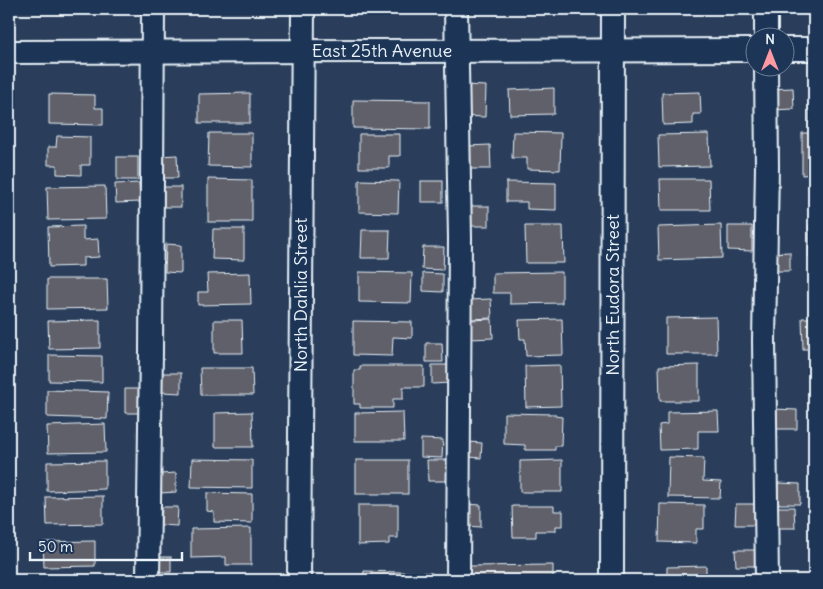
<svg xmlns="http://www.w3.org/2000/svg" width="823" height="589" font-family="Delius,sans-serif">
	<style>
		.building { fill: #60616a; stroke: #e8f1f8 }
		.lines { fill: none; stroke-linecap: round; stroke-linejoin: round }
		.minor-casing { stroke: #e8f1f8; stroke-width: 26 }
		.minor { stroke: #1d3557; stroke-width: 22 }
		.labels { text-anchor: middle; stroke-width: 5; stroke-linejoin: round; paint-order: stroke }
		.street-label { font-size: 18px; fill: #e8f1f8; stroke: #1d3557 }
	</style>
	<rect width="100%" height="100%" fill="#2a3e5b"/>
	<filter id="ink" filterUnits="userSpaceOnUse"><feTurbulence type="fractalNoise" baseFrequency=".02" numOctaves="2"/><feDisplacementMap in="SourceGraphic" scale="10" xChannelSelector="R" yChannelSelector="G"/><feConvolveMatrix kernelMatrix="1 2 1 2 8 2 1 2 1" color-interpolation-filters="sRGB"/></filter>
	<g filter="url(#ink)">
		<g class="building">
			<path d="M464,85L486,86L485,117L462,116Z"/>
			<path d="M554,88V114L510,115L509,90Z"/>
			<path d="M793,88L794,109L772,110L771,89Z"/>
			<path d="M700,92L701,114H693V124L663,125L662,93Z"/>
			<path d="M250,93V123H199V94Z"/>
			<path d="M49,94L95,95V108H103V125L49,124Z"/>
			<rect x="810" y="97" width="4" height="30"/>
			<path d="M353,100L430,101V129L353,128Z"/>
			<path d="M513,132L561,133L560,170L527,169V158H512Z"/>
			<path d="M209,133H252V167L208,166Z"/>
			<path d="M802,133H814V174L802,175Z"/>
			<path d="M359,134H400V156H389V168H359Z"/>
			<path d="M709,134L710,166L659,167L658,135Z"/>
			<path d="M57,136L90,137V165H81V175L57,174V165H48V147H56Z"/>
			<path d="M490,145L491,169H468L467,146Z"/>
			<path d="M177,155L178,178H160L159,156Z"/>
			<rect x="117" y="157" width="21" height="23"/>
			<path d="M208,179L252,180V222H208Z"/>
			<path d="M660,179H709L710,210H661Z"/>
			<path d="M359,180L399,181L398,213L359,212Z"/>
			<rect x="421" y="181" width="22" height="21"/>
			<path d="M506,182L556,183V210L527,209V202H506Z"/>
			<path d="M139,183L140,202L116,203L115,184Z"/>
			<path d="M105,186L106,219L48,220L47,187Z"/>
			<rect x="159" y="187" width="22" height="20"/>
			<rect x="469" y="206" width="20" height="20"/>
			<path d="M721,225L722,258L659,260L658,227Z"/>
			<path d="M83,226V240L98,239L99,257L83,258V266L49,267L48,227Z"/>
			<path d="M525,226H563L564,263H526Z"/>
			<path d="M728,226H752V251L728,250Z"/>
			<rect x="809" y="226" width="5" height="30"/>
			<path d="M213,229H244V260L212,259Z"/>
			<path d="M362,230H390L389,258H361Z"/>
			<path d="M166,244L181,245V273L165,272Z"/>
			<path d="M423,247H444L443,270L422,269Z"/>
			<path d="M790,252V271H770L769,253Z"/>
			<path d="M359,272L412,273L411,303L359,302Z"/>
			<path d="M562,272V303L510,304V293H493V273Z"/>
			<path d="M810,272H814V303L811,304Z"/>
			<path d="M250,273L251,304L198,305V292H208L207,274Z"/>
			<path d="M423,273L443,274V292L423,291Z"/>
			<path d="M47,279H107L108,308L47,309Z"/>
			<path d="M491,299L492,318L470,319L469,300Z"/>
			<path d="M716,317L717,354H666V318Z"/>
			<path d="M802,318H814V349H803Z"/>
			<path d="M492,319L493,338L471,339L470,320Z"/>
			<path d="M562,319L563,355L526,356L525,339H520L519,320Z"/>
			<path d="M100,320V348L49,349L48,321Z"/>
			<path d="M214,320H242L243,353H214Z"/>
			<path d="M353,321L412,322V338L393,337L392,356L353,355Z"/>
			<path d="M426,343H442L443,362H426Z"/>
			<path d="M49,355L102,356V382L49,381Z"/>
			<path d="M432,365H450V383L432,384Z"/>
			<path d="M560,365L561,406L526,407L525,366Z"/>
			<path d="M699,365V401H660L659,366Z"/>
			<path d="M360,366H424V387H403V399H393V408H360V404H354V370H360Z"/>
			<path d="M200,368H252L253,395H201Z"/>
			<path d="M162,373H181V393L162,392Z"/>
			<path d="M125,389H143L142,413H125Z"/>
			<path d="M47,390L108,392L107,419L47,417Z"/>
			<path d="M774,409L797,410V429H774Z"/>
			<path d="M718,411L719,431H698V449L660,450L659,425L667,424V412Z"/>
			<path d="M252,412L253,447H215V413Z"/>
			<path d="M403,412L404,441H355V413Z"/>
			<path d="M504,413L555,414V416L562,417L561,446H555V450H525V445L504,444Z"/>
			<path d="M105,424L106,452L48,453L47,426Z"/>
			<path d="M421,439L443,440L442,458L421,457Z"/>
			<path d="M469,442L482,443L481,458L468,457Z"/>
			<path d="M669,457L704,458L703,481L721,482L720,498L668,497Z"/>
			<path d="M192,459L252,460V488L191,487Z"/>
			<rect x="356" y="460" width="52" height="34"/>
			<path d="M427,460H447V481H428Z"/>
			<path d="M562,460V492H520V461Z"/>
			<path d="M105,461V489L47,491V462Z"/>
			<path d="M176,473V492L160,493V474Z"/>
			<path d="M778,483L800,484V504H778Z"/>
			<path d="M207,493L252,494V523L214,522V512L207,511Z"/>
			<path d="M103,496V524L47,525L46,497Z"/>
			<path d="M465,504L481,505V527L464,526Z"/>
			<path d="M660,504L704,505V529H696V543L659,542Z"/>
			<path d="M736,504H758L757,525H735Z"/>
			<path d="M358,505H398V538H389V544L358,545Z"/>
			<path d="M512,506H554V511H563V526H556V531H536V537H513Z"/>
			<path d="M162,507H178L177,526L161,525Z"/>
			<path d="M775,507H794L795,528H775Z"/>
			<path d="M251,528V565H226V557L191,558V529Z"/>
			<path d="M95,541V566L44,567L43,542Z"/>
			<path d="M735,550H755V566H736Z"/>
			<rect x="155" y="557" width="16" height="15"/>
			<path d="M553,565V580H470V566Z"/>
			<path d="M706,566V580H667V567Z"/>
			<path d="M364,571L432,573V580H363Z"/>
			<rect x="49" y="578" width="50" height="2"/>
		</g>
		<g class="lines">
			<defs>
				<g id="minor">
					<path d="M456,9L460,238L458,580"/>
					<path d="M766,9V38"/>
					<path d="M786,49H814"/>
					<path d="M9,52L756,50"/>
					<path d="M766,68L767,167L764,341L767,580"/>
					<path d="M148,580L151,351L153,9"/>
					<path d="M299,580L303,9"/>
					<path d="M612,580L613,9"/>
				</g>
			</defs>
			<use href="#minor" class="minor-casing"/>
			<use href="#minor" class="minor"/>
		</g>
	</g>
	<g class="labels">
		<g class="street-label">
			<text x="382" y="57">East 25th Avenue</text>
			<text transform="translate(301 295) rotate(-90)" y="6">North Dahlia Street</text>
			<text transform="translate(613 295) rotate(-90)" y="6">North Eudora Street</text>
		</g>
	</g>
	<rect width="823" height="589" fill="none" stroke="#1d3557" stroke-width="30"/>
	<rect x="15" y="15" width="793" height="559" fill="none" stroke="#e8f1f8" stroke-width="2" filter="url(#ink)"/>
	<g transform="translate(770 52)"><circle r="24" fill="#1d3557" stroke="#6e8097"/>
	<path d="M0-4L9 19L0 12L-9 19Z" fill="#ff9aa2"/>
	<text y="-8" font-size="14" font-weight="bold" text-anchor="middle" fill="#e8f1f8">N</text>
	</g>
	<path d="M30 552v8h152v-8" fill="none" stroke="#e8f1f8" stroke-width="2.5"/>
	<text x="38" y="552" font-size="15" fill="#e8f1f8" stroke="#1d3557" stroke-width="4" paint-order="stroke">50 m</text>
</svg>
